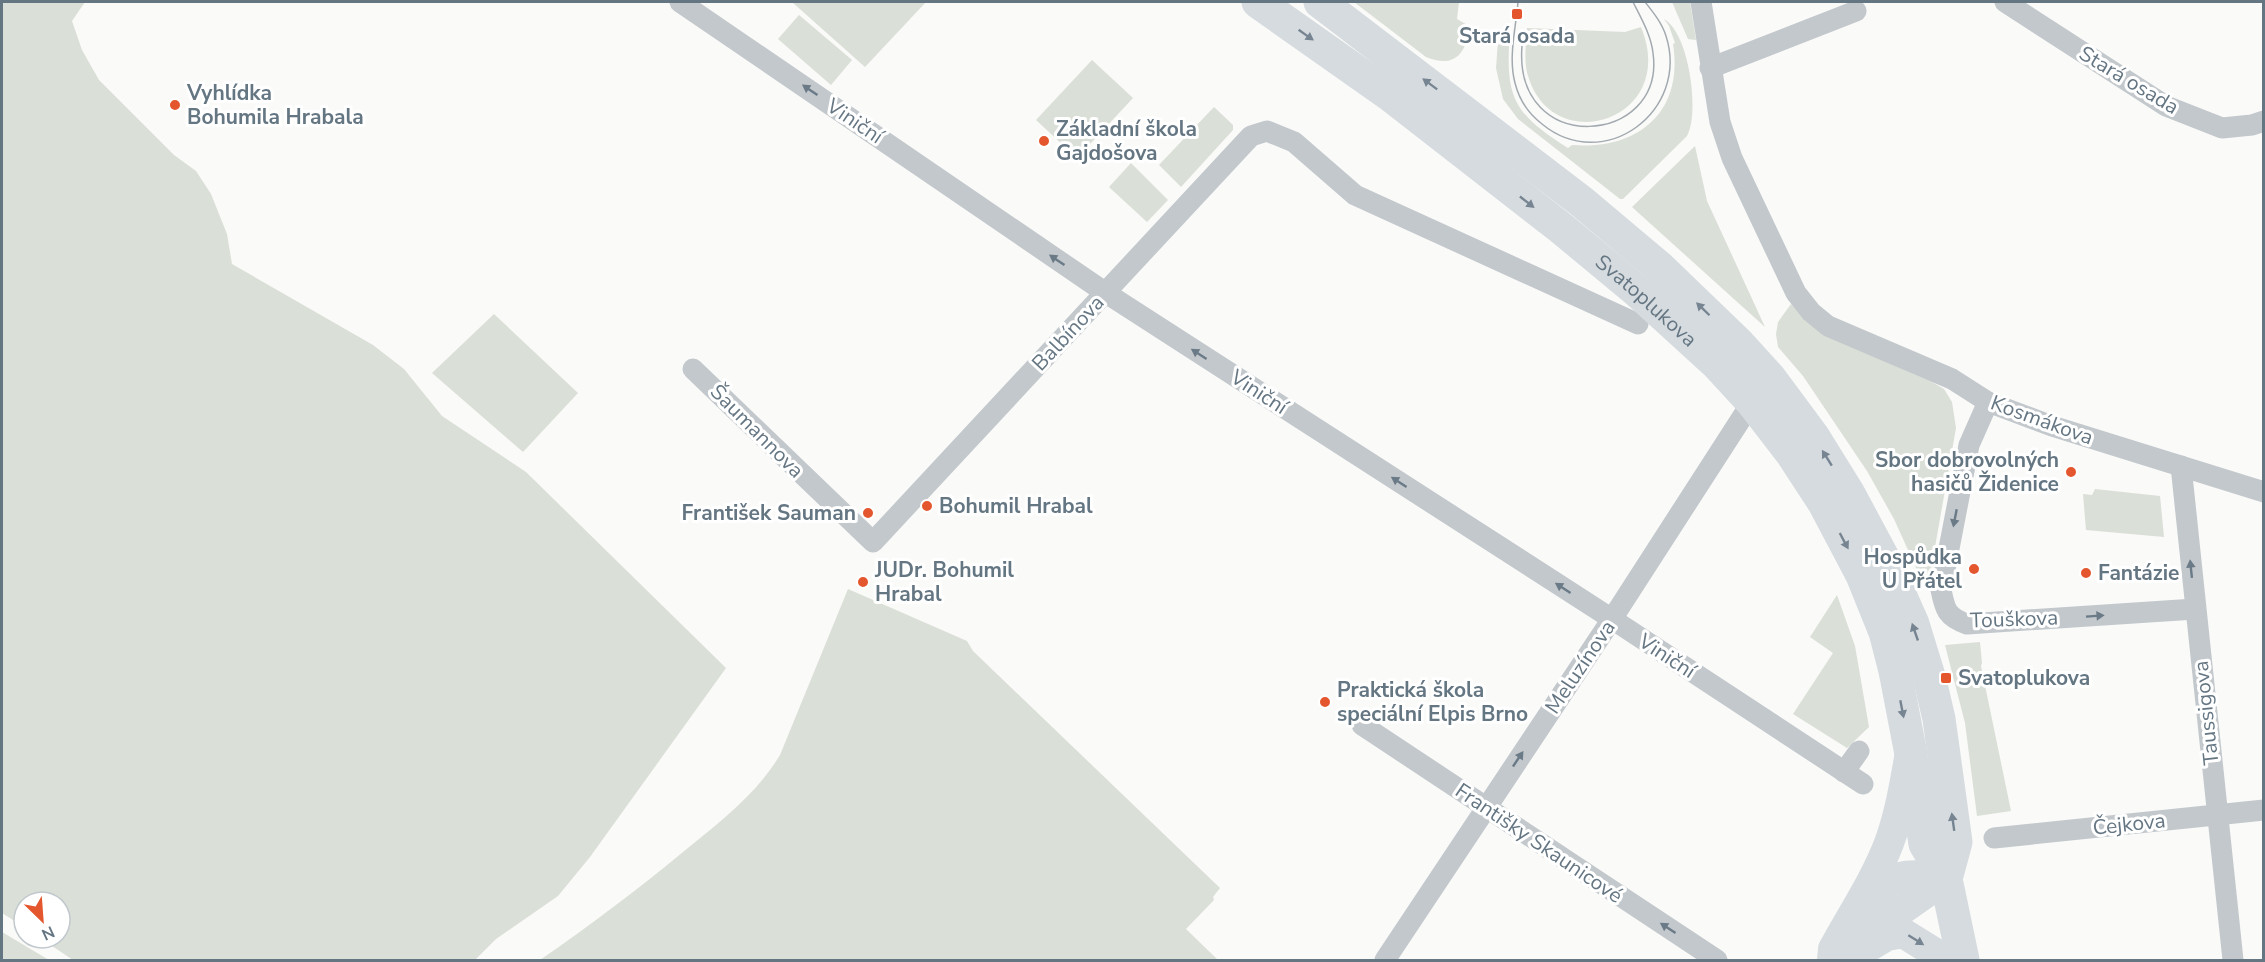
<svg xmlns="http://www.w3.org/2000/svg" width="2265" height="962" font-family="'Nunito Sans',sans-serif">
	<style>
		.green { fill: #dadfd7 }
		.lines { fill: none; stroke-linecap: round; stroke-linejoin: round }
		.minor { stroke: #c3c8cc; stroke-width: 21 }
		.secondary { stroke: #d6dbdf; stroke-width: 30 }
		.primary { stroke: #d6dbdf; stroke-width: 33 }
		.tram { stroke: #a2aab0; stroke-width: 1.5 }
		.oneway { fill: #768591 }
		.oneway2 { fill: #6a7a87 }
		.poi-dot { fill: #e4572e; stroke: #fff; stroke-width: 2 }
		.labels { text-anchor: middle; stroke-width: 6; stroke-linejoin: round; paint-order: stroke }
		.poi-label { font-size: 21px; font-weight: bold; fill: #657683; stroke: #fff; text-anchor: start }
		.street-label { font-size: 21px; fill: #657683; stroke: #fff }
	</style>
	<rect width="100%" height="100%" fill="#fafaf8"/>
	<g class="green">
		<path d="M2,2H85L72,21L82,50L99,80L174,155L196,171L211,194L227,234L232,264L373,345L404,369L442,416L526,472L726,668L590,857L558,896L496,939L475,960H73L40,938H60V902H24V927L2,913Z"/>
		<path d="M792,2H926L865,67Z"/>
		<path d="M1354,2H1459L1457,19L1469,26C1467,53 1455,69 1426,57Z"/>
		<path d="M1672,2H1690L1696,40L1688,39Z"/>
		<path d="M799,15L852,60L831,85L778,39Z"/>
		<path d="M1664,19C1689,33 1700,112 1687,136L1623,199H1620L1518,119L1503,99L1496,68L1498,41L1507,31H1510C1505,96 1512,113 1568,148L1572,145C1637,150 1684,113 1673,44L1675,43L1669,26Z"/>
		<path d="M1641,27C1679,119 1556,159 1529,79C1523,63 1526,45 1527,28L1625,32Z"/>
		<path d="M1092,60L1133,98L1077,158L1036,120Z"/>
		<path d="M1214,107L1233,125V130L1181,187L1159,165Z"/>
		<path d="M1695,146L1707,201L1765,327L1632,207Z"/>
		<path d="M1131,163L1168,200L1147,222L1109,187Z"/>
		<path d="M1791,304L1810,323L1830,337L1932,382L1944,389L1952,402L1956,428L1929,581H1922L1894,519L1867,471L1803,376L1778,347L1776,334L1778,322Z"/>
		<path d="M494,314L578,393L523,452L432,373Z"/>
		<path d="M2095,489L2160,496L2164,537L2086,530L2083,494L2092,495Z"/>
		<path d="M848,589L967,641L973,651L1220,888L1213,897L1214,900L1186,929L1218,960H540C589,926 637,890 683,852C719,823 756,795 780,755Z"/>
		<path d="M1837,595L1855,646L1869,727L1847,748L1793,714L1833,653L1810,637Z"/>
		<path d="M1980,642L1982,663L1981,666L2011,811L1977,816L1965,723L1945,645Z"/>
		<path d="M2,932L49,960H2Z"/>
	</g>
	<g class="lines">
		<g class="minor">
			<path d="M680,2L1106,293L1612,619L1863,784"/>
			<path d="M1701,2L1720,122L1732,158L1796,293L1811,312L1828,326L1952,379L1988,402L2052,426L2264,492"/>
			<path d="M2005,2L2166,106L2222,128L2252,125L2264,121"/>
			<path d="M1710,68L1856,11"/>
			<path d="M693,369L873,542L1251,136L1267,131L1294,142L1355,195L1638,324"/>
			<path d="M1988,402L1969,445L1941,590C1945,610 1947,617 1967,624L2195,609"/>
			<path d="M2181,466L2233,960"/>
			<path d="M1362,725L1717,960"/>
			<path d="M1844,772L1859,751"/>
			<path d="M1994,838L2264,810"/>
			<path d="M1385,960L1612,619L1752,402"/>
		</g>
		<g class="secondary">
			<path d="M1867,908C1889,871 1907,872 1946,879"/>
			<path d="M1867,948L1887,936L1903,933L1940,956L1942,960"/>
			<path d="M1832,960L1833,949C1852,914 1875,880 1889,843C1899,816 1904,787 1909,758"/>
			<path d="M1841,960L1863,937L1946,879"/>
		</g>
		<g class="primary">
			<path id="s1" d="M1258,2L1390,95L1561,228L1637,291L1717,364L1752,402L1792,454L1824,503L1862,575L1885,632L1895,671L1910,749L1925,844L1946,879L1963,960"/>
			<path d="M1320,2L1582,202L1658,266L1740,345L1770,378L1813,436L1849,494L1886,563L1913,624L1929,676L1939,719L1956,842L1946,879"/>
		</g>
		<g class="tram">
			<path d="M1518,2C1516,28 1508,57 1515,83C1519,99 1529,114 1542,124C1604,175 1690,111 1666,36C1662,23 1653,12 1645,2"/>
			<path d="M1522,46C1513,158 1666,146 1653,53C1651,35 1641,18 1633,2"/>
		</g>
	</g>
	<defs><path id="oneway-solid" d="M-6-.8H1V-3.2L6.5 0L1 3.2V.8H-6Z" transform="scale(1.5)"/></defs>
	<g class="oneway">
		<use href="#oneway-solid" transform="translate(1306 35) rotate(35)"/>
		<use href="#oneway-solid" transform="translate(1430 84) rotate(-143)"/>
		<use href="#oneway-solid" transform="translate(1527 202) rotate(38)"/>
		<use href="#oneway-solid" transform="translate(1703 309) rotate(-136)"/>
		<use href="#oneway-solid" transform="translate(1827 458) rotate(-122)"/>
		<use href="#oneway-solid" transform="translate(1844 541) rotate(62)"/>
		<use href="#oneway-solid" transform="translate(1915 632) rotate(-109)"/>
		<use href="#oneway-solid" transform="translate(1902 709) rotate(79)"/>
		<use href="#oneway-solid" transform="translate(1953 822) rotate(-98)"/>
		<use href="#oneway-solid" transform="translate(1916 940) rotate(32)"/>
	</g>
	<g class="oneway2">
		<use href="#oneway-solid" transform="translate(810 90) rotate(-146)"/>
		<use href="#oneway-solid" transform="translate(1057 260) rotate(-146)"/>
		<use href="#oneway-solid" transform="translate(1199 354) rotate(-147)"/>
		<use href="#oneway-solid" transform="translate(1399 482) rotate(-147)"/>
		<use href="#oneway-solid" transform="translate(1955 518) rotate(101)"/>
		<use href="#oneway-solid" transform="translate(2191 569) rotate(-96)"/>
		<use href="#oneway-solid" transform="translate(1563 588) rotate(-147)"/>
		<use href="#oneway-solid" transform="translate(2095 616) rotate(-4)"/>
		<use href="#oneway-solid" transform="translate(1518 759) rotate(-56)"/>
		<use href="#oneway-solid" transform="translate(1668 928) rotate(-147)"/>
	</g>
	<g class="poi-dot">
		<rect x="1511" y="8" width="12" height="12" rx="3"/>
		<circle cx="175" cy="105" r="6"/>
		<circle cx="1044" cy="141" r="6"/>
		<circle cx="2071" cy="472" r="6"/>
		<circle cx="927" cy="506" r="6"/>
		<circle cx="868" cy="513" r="6"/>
		<circle cx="1974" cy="569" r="6"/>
		<circle cx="2086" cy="573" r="6"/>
		<circle cx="863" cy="582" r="6"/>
		<rect x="1940" y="672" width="12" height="12" rx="3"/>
		<circle cx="1325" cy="702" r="6"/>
	</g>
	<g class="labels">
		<g class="poi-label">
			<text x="1517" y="43" text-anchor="middle">Stará osada</text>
			<text x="187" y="100">Vyhlídka<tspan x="187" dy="24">Bohumila Hrabala</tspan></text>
			<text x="1056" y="136">Základní škola<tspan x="1056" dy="24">Gajdošova</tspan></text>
			<text x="2059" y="467" text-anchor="end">Sbor dobrovolných<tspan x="2059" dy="24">hasičů Židenice</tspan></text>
			<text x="939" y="513">Bohumil Hrabal</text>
			<text x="856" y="520" text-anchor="end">František Sauman</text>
			<text x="1962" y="564" text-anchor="end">Hospůdka<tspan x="1962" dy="24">U Přátel</tspan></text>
			<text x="875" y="577">JUDr. Bohumil<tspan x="875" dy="24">Hrabal</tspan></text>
			<text x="2098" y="580">Fantázie</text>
			<text x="1958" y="685">Svatoplukova</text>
			<text x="1337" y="697">Praktická škola<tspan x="1337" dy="24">speciální Elpis Brno</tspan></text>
		</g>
		<g class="street-label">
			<text transform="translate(2129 80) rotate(31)" y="7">Stará osada</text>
			<text transform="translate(855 121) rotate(34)" y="7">Viniční</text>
			<text dy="7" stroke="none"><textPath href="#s1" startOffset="490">Svatoplukova</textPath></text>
			<text transform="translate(1068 333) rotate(-47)" y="7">Balbínova</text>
			<text transform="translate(1259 392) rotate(33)" y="7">Viniční</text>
			<text transform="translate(2042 420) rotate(20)" y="7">Kosmákova</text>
			<text transform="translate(757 431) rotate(45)" y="7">Šaumannova</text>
			<text transform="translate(2014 619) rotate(-2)" y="7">Touškova</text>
			<text transform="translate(1667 656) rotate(33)" y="7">Viniční</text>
			<text transform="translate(1580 667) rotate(-56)" y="7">Meluzínova</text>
			<text transform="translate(2206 713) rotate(-96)" y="7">Taussigova</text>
			<text transform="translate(2129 824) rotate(-6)" y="7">Čejkova</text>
			<text transform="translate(1539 843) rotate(34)" y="7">Františky Skaunicové</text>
		</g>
	</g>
	<rect width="2265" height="962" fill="none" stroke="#657683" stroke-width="6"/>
	<g transform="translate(42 920) rotate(155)"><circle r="28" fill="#ffffff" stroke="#c1c8cd" stroke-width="1.5"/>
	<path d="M0-4.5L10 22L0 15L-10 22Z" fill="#e4572e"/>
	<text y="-9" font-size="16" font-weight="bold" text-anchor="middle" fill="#657683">N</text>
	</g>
</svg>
